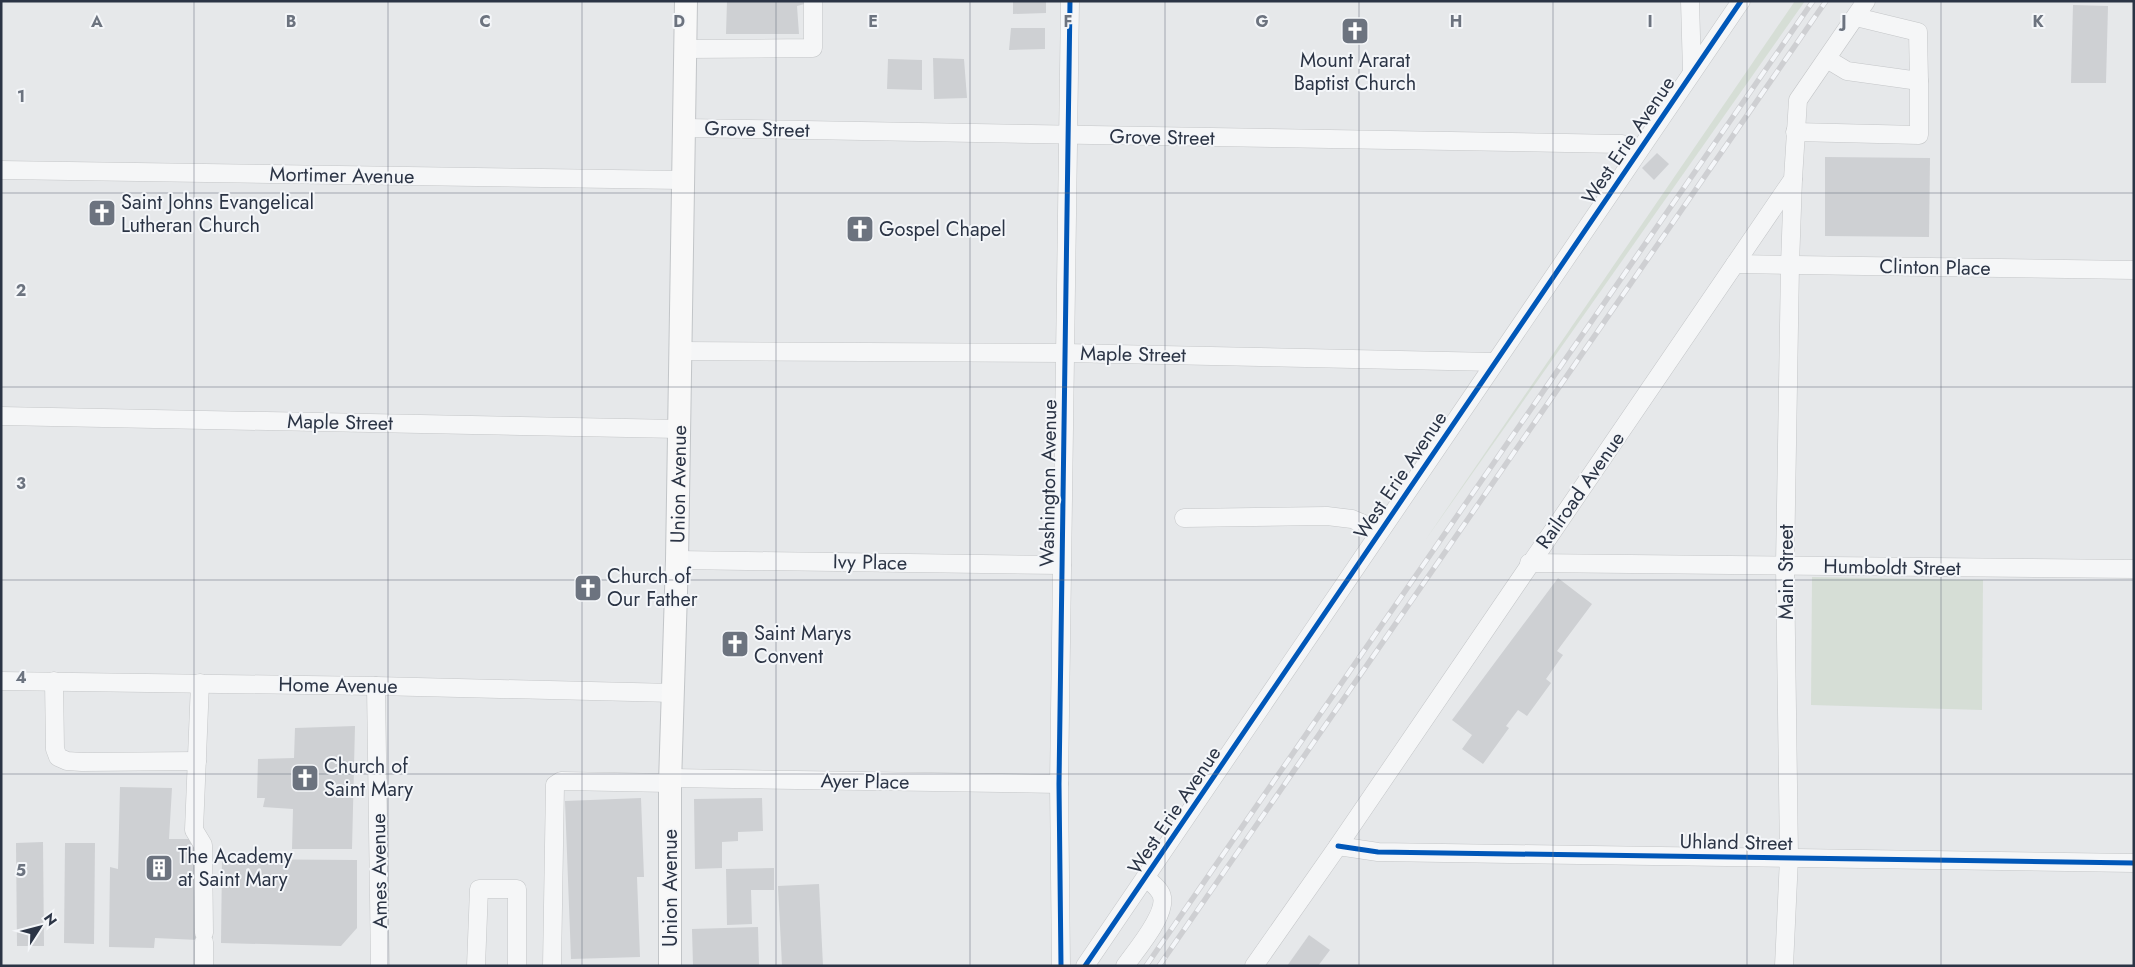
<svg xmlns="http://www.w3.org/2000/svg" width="2135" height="967" font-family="Jost,sans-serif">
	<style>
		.green { fill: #d6ded6 }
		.building { fill: #ced0d3 }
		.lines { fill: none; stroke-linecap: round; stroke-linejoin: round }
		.minor-casing { stroke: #c4c6c8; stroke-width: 19 }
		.major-casing { stroke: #c2c5c8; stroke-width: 24 }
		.minor { stroke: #f5f6f7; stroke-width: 18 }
		.major { stroke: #f8f8f8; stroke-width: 22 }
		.rail-casing { stroke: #cecfd2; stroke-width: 5.5 }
		.rail { stroke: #f4f6f9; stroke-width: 4; stroke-dasharray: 11; stroke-linecap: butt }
		.cycleway-casing { stroke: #f4f6f9; stroke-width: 8 }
		.cycleway { stroke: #0057b8; stroke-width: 5 }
		.grid { fill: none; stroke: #6c737f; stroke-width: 1; stroke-opacity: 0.55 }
		.labels { text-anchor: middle; stroke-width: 4; stroke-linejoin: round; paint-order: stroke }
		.poi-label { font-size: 20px; fill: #2b3445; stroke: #f4f6f9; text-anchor: start }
		.street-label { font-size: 20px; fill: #2b3445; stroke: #f4f6f9 }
		.grid-label { font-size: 16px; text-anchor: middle; font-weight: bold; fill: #6c737f; stroke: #f4f6f9; stroke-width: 4; stroke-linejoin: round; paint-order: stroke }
	</style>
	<rect width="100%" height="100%" fill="#e6e8ea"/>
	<g class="green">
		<path d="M1795,1H1805L1424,542Z"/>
		<path d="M1812,577L1983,580L1982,710L1811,705Z"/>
	</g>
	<g class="building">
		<path d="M727,1H812V2L797,6L799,34H726Z"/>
		<path d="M1013,1H1046V13L1013,14Z"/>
		<path d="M2073,5L2108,6L2106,83H2071Z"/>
		<path d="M1011,28H1045V49L1009,50Z"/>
		<path d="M933,58L964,59L967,98L934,99Z"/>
		<path d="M888,59L922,60V90L887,89Z"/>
		<path d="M1657,153L1669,164L1654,180L1642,168Z"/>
		<path d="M1825,157L1930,158L1929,237L1825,236Z"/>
		<path d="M1558,578L1592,604L1557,651L1563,655L1546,679L1551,683L1527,716L1518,710L1506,726L1509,728L1483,764L1462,749L1472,735L1452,720Z"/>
		<path d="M355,726L352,849H292L293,809L263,807L265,798H257L258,759L294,758L295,728Z"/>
		<path d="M120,787L172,788L169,839H199L198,940L155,938L154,948L109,947L110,867L118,869Z"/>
		<path d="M641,798L644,877H637L640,957L571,959L565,801Z"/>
		<path d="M762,798L763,831L738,832V841L722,842V868L695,869L694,799Z"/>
		<path d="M43,842L44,946H17L16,843Z"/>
		<path d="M65,843H95L94,944L64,943Z"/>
		<path d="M222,859L357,860V928L341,946L221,943Z"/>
		<path d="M774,868V890H751L752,924L727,925L726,869Z"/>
		<path d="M819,884L823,966H782L778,886Z"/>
		<path d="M758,927L759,966H693L692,929Z"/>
		<path d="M1309,935L1330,950L1318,966H1287Z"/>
	</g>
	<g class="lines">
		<defs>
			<g id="minor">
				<path d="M1690,1L1692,72"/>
				<path d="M1856,17L1918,32L1919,81"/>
				<path d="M685,49L813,48V1"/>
				<path d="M684,128L1622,144L1639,150"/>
				<path d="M1795,132L1919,135V81L1847,71L1827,59"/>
				<path d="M1,170L682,180"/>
				<path d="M1735,264L2134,270"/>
				<path d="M680,351L1065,353L1495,362"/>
				<path d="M1,416L679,429"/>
				<path d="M1184,518L1327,516L1352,519L1380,531"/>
				<path d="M677,560L1062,565"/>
				<path d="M1529,563L2134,569"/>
				<path d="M1,681L376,686L674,693"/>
				<path d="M54,681L55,749L58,757L67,761L82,762L197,761"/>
				<path d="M200,683L194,830L203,845L204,933"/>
				<path d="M376,686L380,966"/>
				<path d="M671,778L1059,784"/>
				<path d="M1338,846L1378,852L2134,863"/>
				<path d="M204,942V966"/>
				<path d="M476,966L479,889H517V966"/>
				<path d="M552,966L555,785L561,781L670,783"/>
				<path d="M1061,966L1059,784L1070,1"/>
				<path d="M1085,966L1741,1"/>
				<path d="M1125,966C1135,951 1172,910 1160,892C1157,887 1151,882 1146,878"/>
				<path d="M1254,966L1338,846L1793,179L1798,100L1866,1"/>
				<path d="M1784,966L1789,858L1785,565L1790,265L1793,179"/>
			</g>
			<g id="major">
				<path id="s1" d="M670,966V783L677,560L686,1"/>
			</g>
		</defs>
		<use href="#minor" class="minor-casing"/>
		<use href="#major" class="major-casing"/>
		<use href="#minor" class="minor"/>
		<use href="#major" class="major"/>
		<defs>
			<g id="rail">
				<path d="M1146,966L1813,1"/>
				<path d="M1159,966L1826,1"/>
			</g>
		</defs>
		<use href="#rail" class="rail-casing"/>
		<use href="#rail" class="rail"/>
		<defs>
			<g id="cycleway">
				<path d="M1338,846L1378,852L2134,863"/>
				<path d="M1061,966L1059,784L1070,1"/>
				<path d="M1085,966L1741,1"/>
			</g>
		</defs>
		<use href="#cycleway" class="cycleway-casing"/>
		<use href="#cycleway" class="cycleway"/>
	</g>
	<path class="grid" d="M194,1V966M388,1V966M582,1V966M776,1V966M970,1V966M1165,1V966M1359,1V966M1553,1V966M1747,1V966M1941,1V966M1,193H2134M1,387H2134M1,580H2134M1,774H2134"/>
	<defs>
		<symbol id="church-square" viewBox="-11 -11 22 22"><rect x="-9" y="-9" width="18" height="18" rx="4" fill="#6c737f" stroke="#f4f6f9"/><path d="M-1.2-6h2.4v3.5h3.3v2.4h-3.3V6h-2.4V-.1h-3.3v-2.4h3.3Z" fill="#fff"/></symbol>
		<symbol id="building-square" viewBox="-11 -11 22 22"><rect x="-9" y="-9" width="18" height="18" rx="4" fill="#6c737f" stroke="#f4f6f9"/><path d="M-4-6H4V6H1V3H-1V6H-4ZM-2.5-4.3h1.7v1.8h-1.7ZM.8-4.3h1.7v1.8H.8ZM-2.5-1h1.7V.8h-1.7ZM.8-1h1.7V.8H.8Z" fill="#fff"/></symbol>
	</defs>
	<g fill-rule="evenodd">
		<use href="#church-square" x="1339" y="15" width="32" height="32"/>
		<use href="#church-square" x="86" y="197" width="32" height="32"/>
		<use href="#church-square" x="844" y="213" width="32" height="32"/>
		<use href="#church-square" x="572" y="572" width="32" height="32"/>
		<use href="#church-square" x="719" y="628" width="32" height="32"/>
		<use href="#church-square" x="289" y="762" width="32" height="32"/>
		<use href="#building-square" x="143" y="852" width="32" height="32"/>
	</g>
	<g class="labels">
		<g class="poi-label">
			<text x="1355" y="67" text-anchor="middle">Mount Ararat<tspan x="1355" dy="23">Baptist Church</tspan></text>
			<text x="121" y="209">Saint Johns Evangelical<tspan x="121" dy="23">Lutheran Church</tspan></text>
			<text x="879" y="236">Gospel Chapel</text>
			<text x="607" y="583">Church of<tspan x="607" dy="23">Our Father</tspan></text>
			<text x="754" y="640">Saint Marys<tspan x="754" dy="23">Convent</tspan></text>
			<text x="324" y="773">Church of<tspan x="324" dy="23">Saint Mary</tspan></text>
			<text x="178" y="863">The Academy<tspan x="178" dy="23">at Saint Mary</tspan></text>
		</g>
		<g class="street-label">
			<text transform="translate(757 129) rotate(1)" y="7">Grove Street</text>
			<text transform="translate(1162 137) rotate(1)" y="7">Grove Street</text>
			<text transform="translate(1628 140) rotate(-56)" y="7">West Erie Avenue</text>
			<text transform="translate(342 175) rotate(1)" y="7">Mortimer Avenue</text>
			<text transform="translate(1935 267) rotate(1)" y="7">Clinton Place</text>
			<text transform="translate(1133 354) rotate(1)" y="7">Maple Street</text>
			<text transform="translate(340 422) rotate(1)" y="7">Maple Street</text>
			<text transform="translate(1400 475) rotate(-56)" y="7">West Erie Avenue</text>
			<text transform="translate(1048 483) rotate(-89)" y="7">Washington Avenue</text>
			<text dy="7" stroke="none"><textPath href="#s1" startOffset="482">Union Avenue</textPath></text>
			<text transform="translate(1580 490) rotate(-55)" y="7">Railroad Avenue</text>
			<text transform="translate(870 562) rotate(1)" y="7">Ivy Place</text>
			<text transform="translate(1892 567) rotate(1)" y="7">Humboldt Street</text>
			<text transform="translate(1786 572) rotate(-90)" y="7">Main Street</text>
			<text transform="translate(338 685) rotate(1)" y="7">Home Avenue</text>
			<text transform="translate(865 781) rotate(1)" y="7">Ayer Place</text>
			<text transform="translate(1174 810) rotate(-56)" y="7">West Erie Avenue</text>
			<text transform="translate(1736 842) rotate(1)" y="7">Uhland Street</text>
			<text transform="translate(379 871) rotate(-91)" y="7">Ames Avenue</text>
			<text transform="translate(670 888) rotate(-90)" y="7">Union Avenue</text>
		</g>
	</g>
	<g class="grid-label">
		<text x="97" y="27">A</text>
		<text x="291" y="27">B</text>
		<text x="485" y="27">C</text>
		<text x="679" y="27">D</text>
		<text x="873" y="27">E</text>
		<text x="1068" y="27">F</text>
		<text x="1262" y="27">G</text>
		<text x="1456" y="27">H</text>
		<text x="1650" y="27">I</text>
		<text x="1844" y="27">J</text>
		<text x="2038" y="27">K</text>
		<text x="21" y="102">1</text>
		<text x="21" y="296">2</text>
		<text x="21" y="489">3</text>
		<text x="21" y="683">4</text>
		<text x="21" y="876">5</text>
	</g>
	<rect width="2135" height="967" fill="none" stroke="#2b3445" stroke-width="5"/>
	<g transform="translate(40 927) rotate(54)" stroke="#f4f6f9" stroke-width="4" paint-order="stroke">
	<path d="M0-4L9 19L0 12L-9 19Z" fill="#2b3445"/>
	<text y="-8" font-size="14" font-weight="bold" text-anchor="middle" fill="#2b3445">N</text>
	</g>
</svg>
